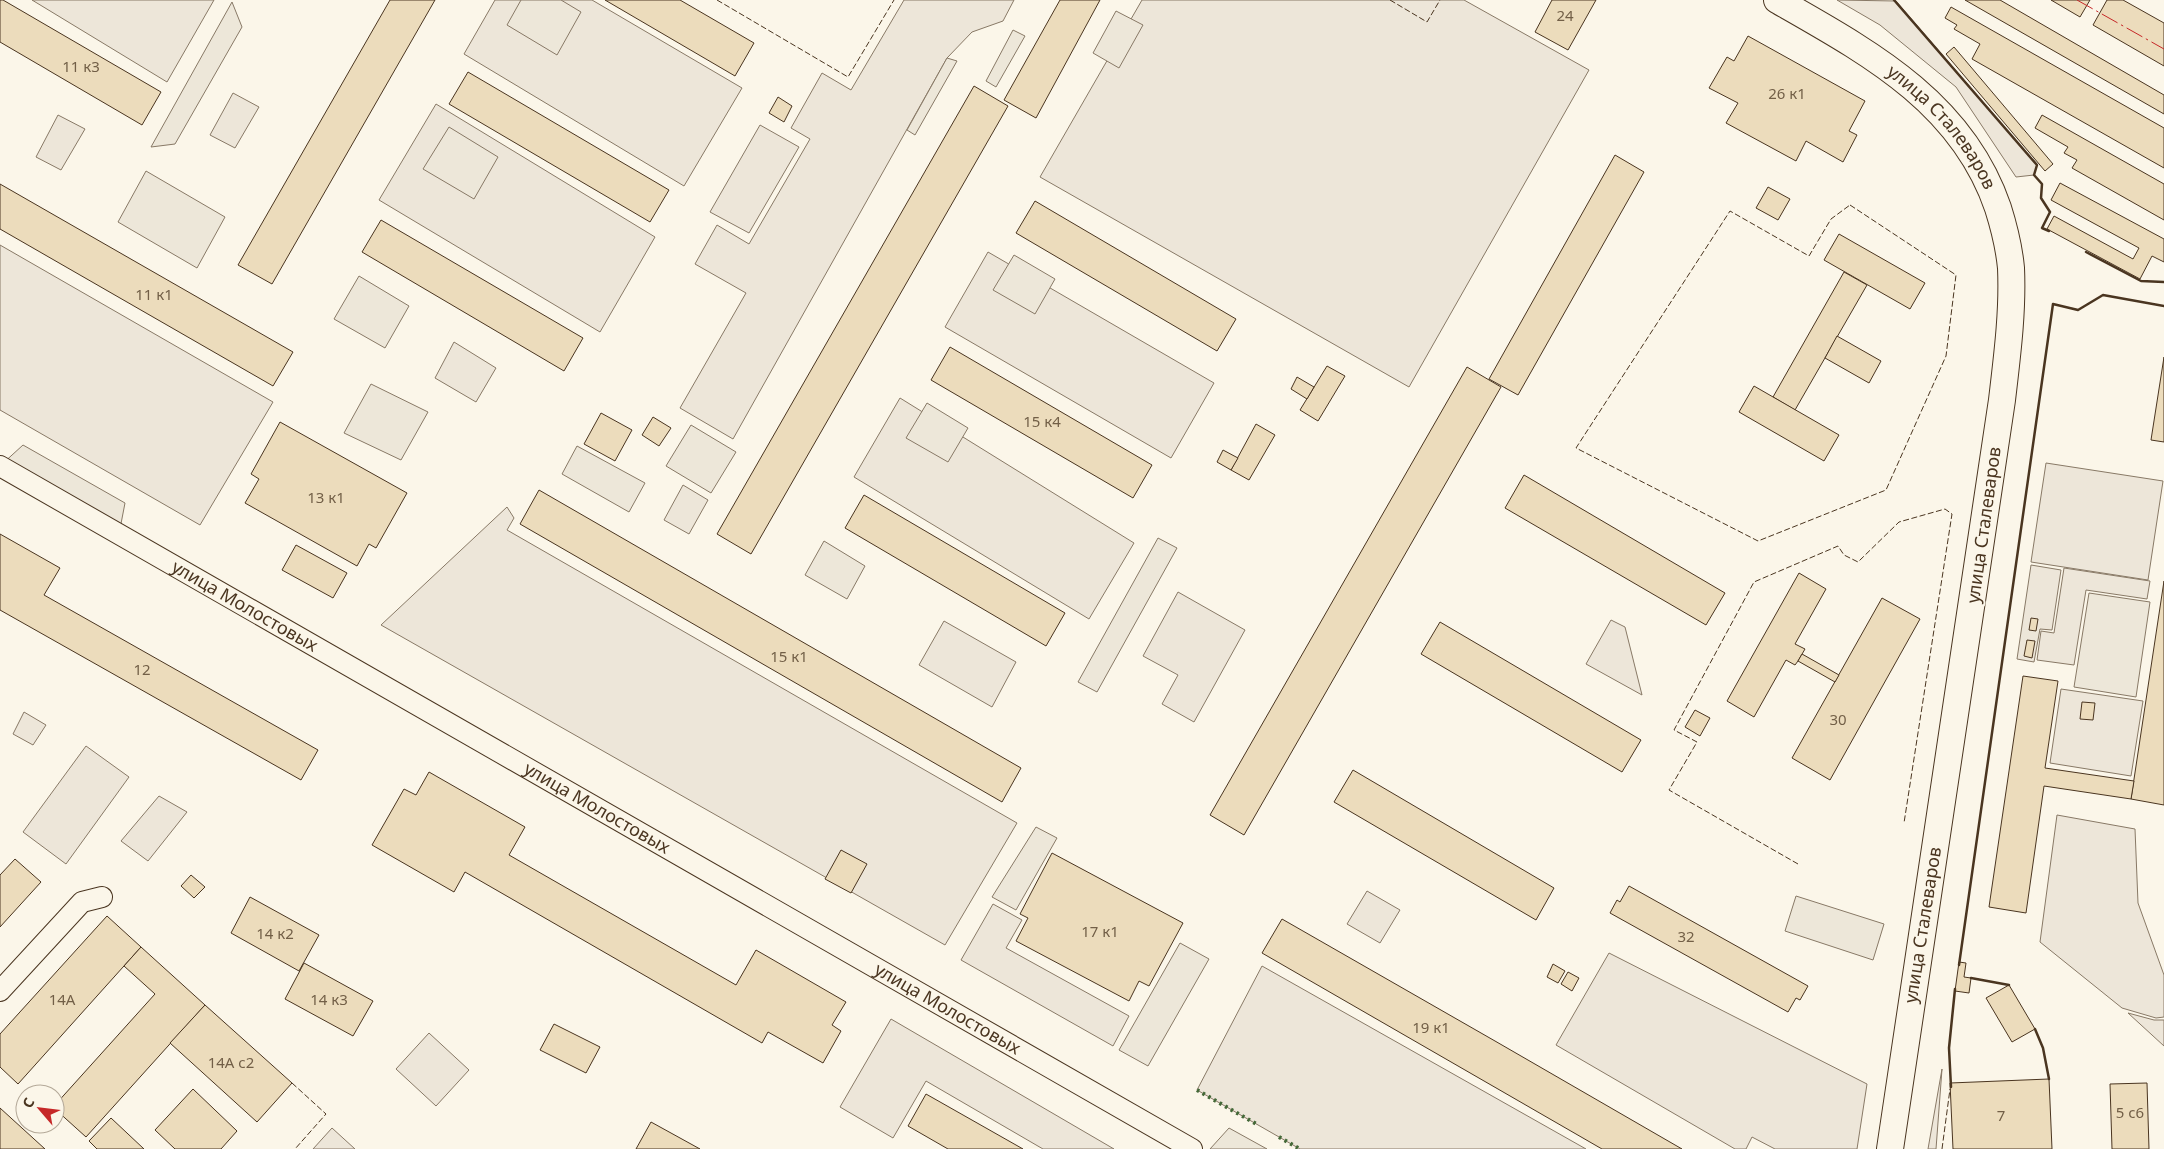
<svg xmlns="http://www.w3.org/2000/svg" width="2164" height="1149" font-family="'Noto Sans',sans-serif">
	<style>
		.green { fill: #ede6d9; stroke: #887966 }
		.parking { fill: #ede7d9; stroke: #887966 }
		.building { fill: #ecdcbc; stroke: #4a3520 }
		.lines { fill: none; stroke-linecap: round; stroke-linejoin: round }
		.minor-casing { stroke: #4a3520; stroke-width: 22 }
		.major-casing { stroke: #4a3520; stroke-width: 28 }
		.minor { stroke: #fbf6e9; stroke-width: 20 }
		.major { stroke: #fbf6e9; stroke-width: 26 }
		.hedge { stroke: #436837; stroke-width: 4; stroke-dasharray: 2.5 4; stroke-linecap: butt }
		.fence { stroke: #4a3520; stroke-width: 1; stroke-dasharray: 6 2.5; stroke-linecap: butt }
		.wall { stroke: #4a3520; stroke-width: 2.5 }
		.power { stroke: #c62828; stroke-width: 1; stroke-dasharray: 18 4 2.5 4; stroke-linecap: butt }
		.labels { text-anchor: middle; stroke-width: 4; stroke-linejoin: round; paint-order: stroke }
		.number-label { font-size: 15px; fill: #725f47 }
		.street-label { font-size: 18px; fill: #4a3520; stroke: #fbf6e9 }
	</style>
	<rect width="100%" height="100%" fill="#fbf6e9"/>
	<g class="green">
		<path d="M32,0H214L167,82Z"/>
		<path d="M495,0H592L742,88L684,186L464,54Z"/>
		<path d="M904,0H1014L1003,21L972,32L947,58L733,439L680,408L746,293L695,264L717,225L749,244L810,139L791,128L822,73L851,90Z"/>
		<path d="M1142,0H1464L1589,70L1409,387L1040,177Z"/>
		<path d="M1837,0L1896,1L2037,165L2034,175L2016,177L1956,87L1880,25Z"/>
		<path d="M233,93L259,107L235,148L210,135Z"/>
		<path d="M436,104L655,237L600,332L379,200Z"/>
		<path d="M58,115L85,129L61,170L36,157Z"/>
		<path d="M760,125L799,147L749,233L710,212Z"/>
		<path d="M0,245L273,402L200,525L0,410Z"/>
		<path d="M988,252L1214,383L1171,458L945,327Z"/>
		<path d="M454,342L496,368L476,402L435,378Z"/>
		<path d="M900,398L1134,543L1089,619L854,477Z"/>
		<path d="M2046,463L2163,481L2148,580L2031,562Z"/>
		<path d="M683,485L708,500L689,534L664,520Z"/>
		<path d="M507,507L514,518L507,530L1017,823L945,945L381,625Z"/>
		<path d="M2031,565L2061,570L2052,630L2040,629L2034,662L2017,659Z"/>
		<path d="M2064,568L2150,581L2147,599L2086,590L2074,665L2037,660L2041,631L2054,633Z"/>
		<path d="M1178,592L1245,630L1194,722L1162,704L1178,675L1143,656Z"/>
		<path d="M1611,620L1625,627L1642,695L1586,664Z"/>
		<path d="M944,621L1016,662L992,707L919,665Z"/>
		<path d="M2061,689L2143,701L2131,776L2050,763Z"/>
		<path d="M24,712L46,725L33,745L13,734Z"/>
		<path d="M86,746L129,777L66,864L23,832Z"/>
		<path d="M159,796L187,812L148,861L121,841Z"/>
		<path d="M2057,815L2135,829L2138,903L2164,975V1017L2156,1018L2122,1008L2040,942Z"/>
		<path d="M1367,891L1400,910L1380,943L1347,924Z"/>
		<path d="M993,904L1022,920L1006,948L1129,1016L1113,1046L961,960Z"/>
		<path d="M1609,953L1867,1084L1857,1149H1775L1752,1137L1746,1149H1735L1556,1045Z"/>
		<path d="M1262,966L1586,1149H1300L1197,1090Z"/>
		<path d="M2128,1013L2154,1020H2164V1046Z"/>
		<path d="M891,1019L1114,1149H1043L926,1081L893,1138L840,1107Z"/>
		<path d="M429,1033L469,1070L436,1106L396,1069Z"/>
		<path d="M1942,1069L1936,1149H1928Z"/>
		<path d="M332,1128L355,1149H313Z"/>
	</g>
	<g class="parking">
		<path d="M521,0H561L581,12L557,55L507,25Z"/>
		<path d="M232,2L242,27L175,144L151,147Z"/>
		<path d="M1116,11L1143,25L1119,68L1093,53Z"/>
		<path d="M1013,30L1025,36L996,87L986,81Z"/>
		<path d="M947,58L957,61L915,135L907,130Z"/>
		<path d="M449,127L498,157L474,199L423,169Z"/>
		<path d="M146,171L225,217L197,268L118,222Z"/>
		<path d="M1014,255L1055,279L1035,314L993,290Z"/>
		<path d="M359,276L409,306L385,348L334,319Z"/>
		<path d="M371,384L428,412L401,460L344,433Z"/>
		<path d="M927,403L968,428L948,462L906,438Z"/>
		<path d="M691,425L736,452L711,493L666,466Z"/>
		<path d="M23,445L125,503L119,534L0,466Z"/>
		<path d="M577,446L645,483L629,512L562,474Z"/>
		<path d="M1158,538L1177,548L1097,692L1078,682Z"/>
		<path d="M824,541L865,566L847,599L805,575Z"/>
		<path d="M2089,593L2150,602L2136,697L2074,687Z"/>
		<path d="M1036,827L1057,838L1016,910L992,897Z"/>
		<path d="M1796,896L1884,924L1873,960L1785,931Z"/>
		<path d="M1180,943L1209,959L1148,1066L1119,1050Z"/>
		<path d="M1229,1128L1267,1149H1210Z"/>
	</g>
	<g class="building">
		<path d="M0,0H3L161,92L142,125L0,42Z"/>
		<path d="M390,0H435L272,284L238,265Z"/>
		<path d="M605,0H680L754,43L735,76Z"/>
		<path d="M1060,0H1100L1036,118L1004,100Z"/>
		<path d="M1552,0H1596L1568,50L1535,32Z"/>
		<path d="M1965,0H2000L2164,95V114Z"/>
		<path d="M2051,0H2090L2080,17Z"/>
		<path d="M2107,0H2123L2164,23V66L2093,25Z"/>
		<path d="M1951,7L2164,128V168L1972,59L1980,44L1954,29L1957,25L1945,18Z"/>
		<path d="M1748,36L1865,101L1849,131L1857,135L1843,162L1806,141L1796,161L1726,123L1738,103L1709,88L1727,57L1734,61Z"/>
		<path d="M1954,47L2053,164L2045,171L1946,54Z"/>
		<path d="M468,72L669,190L650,222L449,104Z"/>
		<path d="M974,86L1008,106L751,554L717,534Z"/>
		<path d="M778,97L792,106L784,122L769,113Z"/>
		<path d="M2042,115L2164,184V220L2072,168L2077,160L2064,153L2068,147L2035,128Z"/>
		<path d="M1615,155L1644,172L1518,395L1489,379Z"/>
		<path d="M2060,183L2164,239V262L2152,256L2140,279L2047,229L2054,216L2133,259L2139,248L2051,200Z"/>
		<path d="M0,184L293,352L273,386L0,229Z"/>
		<path d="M1768,187L1790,199L1778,220L1756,208Z"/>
		<path d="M1035,201L1236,319L1217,351L1016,233Z"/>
		<path d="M381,220L583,338L564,371L362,252Z"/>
		<path d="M1839,234L1925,283L1910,309L1824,260Z"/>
		<path d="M1844,272L1867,285L1795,410L1773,397Z"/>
		<path d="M1837,336L1881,361L1869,383L1825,358Z"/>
		<path d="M950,347L1152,465L1133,498L931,380Z"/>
		<path d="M2164,357V442L2151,440Z"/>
		<path d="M1327,366L1345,376L1318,421L1300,410Z"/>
		<path d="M1467,367L1501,387L1244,835L1210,815Z"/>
		<path d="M1297,377L1314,387L1307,399L1291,389Z"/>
		<path d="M1754,386L1839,435L1824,461L1739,412Z"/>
		<path d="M601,413L632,430L615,461L584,444Z"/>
		<path d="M653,417L671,428L659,446L642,435Z"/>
		<path d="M280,422L407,493L376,548L369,544L357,566L245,503L259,479L251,474Z"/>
		<path d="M1256,424L1275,435L1249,480L1231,470Z"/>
		<path d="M1223,450L1238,458L1231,470L1217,462Z"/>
		<path d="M1524,475L1725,593L1706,625L1505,508Z"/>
		<path d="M539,490L1021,768L1002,802L520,524Z"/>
		<path d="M864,495L1065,613L1046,646L845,528Z"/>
		<path d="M0,534L60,568L44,595L318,750L301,780L0,610Z"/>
		<path d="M296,545L347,573L333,598L282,570Z"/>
		<path d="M1799,573L1826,589L1795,644L1805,649L1798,661L1795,665L1786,660L1754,717L1727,701Z"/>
		<path d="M2164,581V805L2131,799Z"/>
		<path d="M1882,598L1920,619L1830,780L1792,758Z"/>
		<path d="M2031,618L2038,619L2036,631L2029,630Z"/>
		<path d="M1440,622L1641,740L1622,772L1421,654Z"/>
		<path d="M2027,640L2035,641L2032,658L2024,656Z"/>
		<path d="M1802,654L1839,675L1835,682L1798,661Z"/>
		<path d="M2023,676L2058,681L2045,768L2134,781L2131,799L2044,786L2026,913L1989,907Z"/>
		<path d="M2082,702L2095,703L2093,720L2080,719Z"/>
		<path d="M1695,710L1710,718L1700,736L1685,727Z"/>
		<path d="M1353,770L1554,888L1536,920L1334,802Z"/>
		<path d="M429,772L525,827L509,855L736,985L756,950L846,1002L832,1025L841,1031L823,1063L768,1032L762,1043L465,872L454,892L372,845L404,789L416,795Z"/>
		<path d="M841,850L867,864L851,893L825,879Z"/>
		<path d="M1052,853L1183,923L1149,986L1139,981L1129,1001L1016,941L1028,918L1020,914Z"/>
		<path d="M15,859L41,882L0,927V875Z"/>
		<path d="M191,875L205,887L194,898L181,886Z"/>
		<path d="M1629,886L1808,986L1800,1000L1796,998L1788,1012L1610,913L1617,900L1620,902Z"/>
		<path d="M250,897L319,935L299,971L231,933Z"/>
		<path d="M107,916L141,947L18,1084L0,1067V1034Z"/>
		<path d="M1282,919L1495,1041L1682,1149H1602L1262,953Z"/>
		<path d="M141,947L205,1005L86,1137L55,1109V1105L155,994L124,966Z"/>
		<path d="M1959,962L1966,963L1964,977L1971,978L1969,993L1955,991Z"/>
		<path d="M304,963L373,1001L353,1036L285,999Z"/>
		<path d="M1553,964L1565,971L1558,983L1547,977Z"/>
		<path d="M1568,972L1579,978L1572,991L1561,984Z"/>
		<path d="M2009,985L2035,1029L2012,1042L1986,998Z"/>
		<path d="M205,1005L292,1083L257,1122L170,1043Z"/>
		<path d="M554,1024L600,1047L586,1073L540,1050Z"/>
		<path d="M2049,1079L2052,1149H1953L1950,1083Z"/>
		<path d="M2147,1083L2149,1149H2112L2110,1084Z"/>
		<path d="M193,1089L237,1131L221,1149H175L155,1130Z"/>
		<path d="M926,1094L1023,1149H948L908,1126Z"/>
		<path d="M0,1108L45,1149H0Z"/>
		<path d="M111,1118L144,1149H97L89,1141Z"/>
		<path d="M651,1122L700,1149H636Z"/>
	</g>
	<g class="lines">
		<defs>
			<g id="minor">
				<path id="s1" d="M0,466L1192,1149"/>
				<path d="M0,991L82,902L102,897"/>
			</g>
			<g id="major">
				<path id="s2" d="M1777,0C1868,52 1962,102 1998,208C2004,227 2009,247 2011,268C2013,312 2007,357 2002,400L1890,1149"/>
			</g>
		</defs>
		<use href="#minor" class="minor-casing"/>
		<use href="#major" class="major-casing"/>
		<use href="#minor" class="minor"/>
		<use href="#major" class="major"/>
		<g class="hedge">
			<path d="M1197,1090L1258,1125"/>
			<path d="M1279,1137L1300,1149"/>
		</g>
		<g class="fence">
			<path d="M717,0L848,77L894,0"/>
			<path d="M1390,0L1427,22L1440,0"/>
			<path d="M1850,205L1956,275L1946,356L1886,490L1758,541L1576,448L1730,211L1809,256L1831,219Z"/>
			<path d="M1798,864L1669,790L1697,742L1674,730L1754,582L1838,546L1844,555L1858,562L1899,522L1945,509L1952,514L1904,823"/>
			<path d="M292,1083L326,1114L295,1149"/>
			<path d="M1942,1149L1950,1089"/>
		</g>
		<g class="wall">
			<path d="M1894,0L2037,165L2034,175L2042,184L2041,198L2050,212L2042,228L2049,231"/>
			<path d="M2086,252L2141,281L2164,282"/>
			<path d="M1959,965L2053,304L2078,310L2103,295L2164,306"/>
			<path d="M1971,978L2009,985"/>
			<path d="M2035,1029L2043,1048L2049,1079"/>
			<path d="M1951,1087L1949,1048L1955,989"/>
		</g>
		<path class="power" d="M2077,0L2164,49"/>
	</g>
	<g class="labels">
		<g class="number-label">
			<text x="1565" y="21">24</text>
			<text x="81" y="72">11 к3</text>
			<text x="1787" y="99">26 к1</text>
			<text x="154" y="300">11 к1</text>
			<text x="1042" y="427">15 к4</text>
			<text x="326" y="503">13 к1</text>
			<text x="789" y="662">15 к1</text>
			<text x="142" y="675">12</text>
			<text x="1838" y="725">30</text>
			<text x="1100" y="937">17 к1</text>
			<text x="275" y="939">14 к2</text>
			<text x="1686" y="942">32</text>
			<text x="62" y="1005">14А</text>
			<text x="329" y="1005">14 к3</text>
			<text x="1431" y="1033">19 к1</text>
			<text x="231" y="1068">14А с2</text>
			<text x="2130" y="1118">5 c6</text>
			<text x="2001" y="1121">7</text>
		</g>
		<g class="street-label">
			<text dy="6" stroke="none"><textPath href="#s2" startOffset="211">улица Сталеваров</textPath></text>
			<text transform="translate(1984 525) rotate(-82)" y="6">улица Сталеваров</text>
			<text dy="6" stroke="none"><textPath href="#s1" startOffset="282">улица Молостовых</textPath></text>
			<text dy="6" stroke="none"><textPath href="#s1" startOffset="688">улица Молостовых</textPath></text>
			<text transform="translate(1923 925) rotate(-81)" y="6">улица Сталеваров</text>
			<text dy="6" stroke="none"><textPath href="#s1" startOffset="1092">улица Молостовых</textPath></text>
		</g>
	</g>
	<g transform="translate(40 1109) rotate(298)"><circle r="24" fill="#fbf6e9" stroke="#b4a999"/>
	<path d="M0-4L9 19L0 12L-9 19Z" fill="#c62828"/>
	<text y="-8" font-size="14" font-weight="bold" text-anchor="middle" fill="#4a3520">С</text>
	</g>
</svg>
